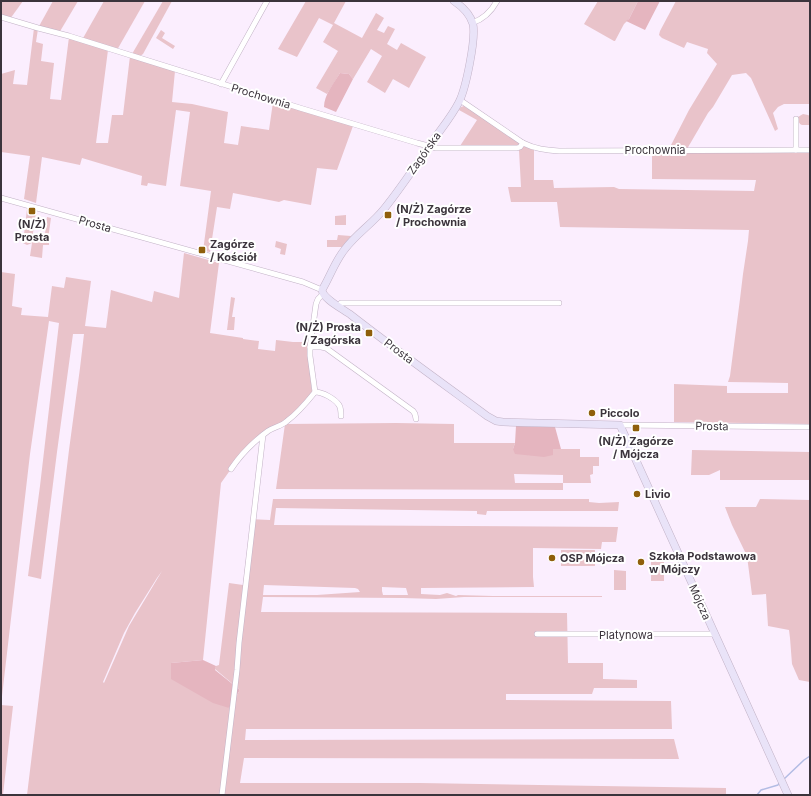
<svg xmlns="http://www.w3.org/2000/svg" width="811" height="796" font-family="Inter,sans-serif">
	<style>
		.green { fill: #e9c3ca; fill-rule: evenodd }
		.forest { fill: #e5b5bf }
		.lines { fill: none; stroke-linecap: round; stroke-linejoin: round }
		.stream { stroke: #b3bce4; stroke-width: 1.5 }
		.street-casing { stroke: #c2b2c6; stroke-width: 6 }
		.secondary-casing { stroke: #c2b2c6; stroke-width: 8 }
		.street { stroke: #fff; stroke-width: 5 }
		.secondary { stroke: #e9e3f8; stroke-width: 7 }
		.poi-dot { fill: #8f5f0b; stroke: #fff; stroke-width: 1.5 }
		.labels { text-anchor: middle; stroke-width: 4; stroke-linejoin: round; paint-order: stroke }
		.street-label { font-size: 11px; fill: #3b343c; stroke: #fff }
		.poi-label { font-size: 11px; font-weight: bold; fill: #3b343c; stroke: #fff; text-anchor: start }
	</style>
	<rect width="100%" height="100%" fill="#fbeefe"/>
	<g class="green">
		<path d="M1,1H23L10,19L1,17Z"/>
		<path d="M53,1H78L59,33L38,28Z"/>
		<path d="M104,1H145L117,50L82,40Z"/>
		<path d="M163,1H172L143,54L140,56L132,54Z"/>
		<path d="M306,1H346L334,23L362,38L376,13L384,18L377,30L384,33L388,26L395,29L387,44L397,50L401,43L426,57L409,88L393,79L385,93L367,82L382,56L371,49L353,79L349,74L340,73L327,94L316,88L338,51L323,42L333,25L319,18L297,57L278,49Z"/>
		<path d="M598,1H638L629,19L624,24L615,41H614L584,24Z"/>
		<path d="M676,1H810V104H784L778,107L773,113L778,129L775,131L751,78L746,73L732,75L713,107L708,113L687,149H669L689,110L717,64L707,53L708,49L687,42L684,48L662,38L659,35L660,31Z"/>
		<path d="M34,28L38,29L36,42L43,44L41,61L54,63L50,99L61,100L69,37L108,50L96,143H108L112,115H123L130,56L175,71L172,102L192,104L228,112L224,143L238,145L241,126L269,130L273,102L353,126L337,170L317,168L311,205L284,200L279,202L233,193L230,209L217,207L210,252L203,251L211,191L180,186L190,112L176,110L166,186L148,183L147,186L141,185L142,176L82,158L80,165L42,157L36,203L24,199L30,156L1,152V74L15,70L13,84L27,85Z"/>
		<path d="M161,30L165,33L162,38L175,46L173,49L156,38Z"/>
		<path d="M464,106L468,109V108L519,142V145L518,146H460L477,120L459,110L461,107Z"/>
		<path d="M803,114L808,115L810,116V125H802C799,124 798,121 798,117Z"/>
		<path d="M523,146L534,150V180H553L554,188L614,187L619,189L754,191L756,180L652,179V153L810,152V424L674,422V384L727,386V393H788V383L728,382L730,376L740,299L743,274L748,241L749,230L560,227L557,202H511L508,187H521L519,150Z"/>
		<path d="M27,209L36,212L32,240L44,242L47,217L51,218L48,239L49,240V245H43L42,258L30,256L32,243L27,245L23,243Z"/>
		<path d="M346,215V225H335V216Z"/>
		<path d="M338,235L351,236L342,247H327V240H337Z"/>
		<path d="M276,241L287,244L285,255L280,254L281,249L275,247Z"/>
		<path d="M184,253L219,263L210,333L243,338V339L259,341L258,349L275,351L276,340L293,342H308V356L312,391L311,394L287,419L284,422L269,429L231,469L221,483L203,660L171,663L229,708L240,690L215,669L216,666L219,665L229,583L243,585L251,519L270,520L273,499H589V502L599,503L619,502L618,511H487L486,515L477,514V511L276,508L274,525L618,527L616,542H602L601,549L533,548V577L534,587L421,588V594L440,595L447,593L456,596L458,595L493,596H602V597H464L436,599L403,598L264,597H263L261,612L567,613L568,663H603V679L637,680V688H594L592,694H506V700L671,701L672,729H246L245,740L674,739L679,759L244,758L240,783H420L726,788V795H27L69,450L80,368L84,334H73L57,452L41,579L28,576L40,486L59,323L49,321L30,454L1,705L13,706L3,795H1V272L15,274L12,306L22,308L21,315L48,317L52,286L64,288L66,277L91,281L85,326L106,328L111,290L152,302L154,291L179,298ZM162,571L129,626L104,683L103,682L124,633L135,613L157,578ZM264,585L355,588L358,589L360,592L317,595H263ZM382,587L406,588L408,595H383L382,591Z"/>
		<path d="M231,297L235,298L232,317H235L234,330H227Z"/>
		<path d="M396,423L454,424V443H515L513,449H580V457H599V466H593V474L590,475L591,483H563V490L276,489L285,424ZM514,474L563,475V483H515Z"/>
		<path d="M692,450L810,452V480H720V470L709,475H691Z"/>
		<path d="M760,499L810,500V682L799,680L792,664L790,638L789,630L768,626L766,594L752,595L747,556L732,525L725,507H756Z"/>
		<rect x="561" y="550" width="34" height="16"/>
		<path d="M651,555L664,556V581H651Z"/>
		<path d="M614,570L626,571V590H614Z"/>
	</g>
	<g class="forest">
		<path d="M638,1H660L645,30L626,21L629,19Z"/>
		<path d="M340,73L349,74L353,79L336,112L324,107C324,95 334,83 340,73Z"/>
		<path d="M516,426L555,427L561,449H553V455L544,457L515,454L513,449L515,443Z"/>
		<path d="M203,660L216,666L215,670L240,690L229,708L213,703L171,679V663Z"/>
	</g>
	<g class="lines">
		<g class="stream">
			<path d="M784,779L804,760L810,756"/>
			<path d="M757,795L761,790L778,785L779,783"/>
		</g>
		<defs>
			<g id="street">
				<path d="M1,17L38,28L69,36L300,108L417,143L436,148H517L520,147L523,143"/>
				<path d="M472,23C484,19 491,12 497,1"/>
				<path d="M221,84L267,1"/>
				<path d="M460,100L523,143C535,149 546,150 559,151L796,150"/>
				<path d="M796,119V150H810"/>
				<path d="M1,198L303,282L322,290"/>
				<path d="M339,306L341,303H559"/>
				<path d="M310,347H321L326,348L413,411L415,414L416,419"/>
				<path d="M315,392C323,392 335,399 339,405C341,408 341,412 341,416"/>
				<path d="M620,425L810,427"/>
				<path d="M231,469C241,454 253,442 268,431C274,427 282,426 287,421C298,413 307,402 315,392L310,356V347L316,304L318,299L323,294"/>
				<path d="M537,634H715"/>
				<path d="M222,795L237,670L239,643L263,435"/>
			</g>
			<path id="secondary" d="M454,1C463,7 470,14 473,24C476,39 466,88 459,102C452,116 441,129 432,142C416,165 401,188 384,209C372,224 356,234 345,249C335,261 330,277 322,290C323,299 343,309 351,315C396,350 442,383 487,416L496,421L503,422L620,425L788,795"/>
		</defs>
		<use href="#street" class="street-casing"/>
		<use href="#secondary" class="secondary-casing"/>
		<use href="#street" class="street"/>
		<use href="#secondary" class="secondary"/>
	</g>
	<g class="poi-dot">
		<rect x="28" y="207" width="8" height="8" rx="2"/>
		<rect x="384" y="211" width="8" height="8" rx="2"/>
		<rect x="198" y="246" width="8" height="8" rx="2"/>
		<rect x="365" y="329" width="8" height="8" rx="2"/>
		<circle cx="592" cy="413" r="4"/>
		<rect x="632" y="424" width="8" height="8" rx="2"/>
		<circle cx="637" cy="494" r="4"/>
		<circle cx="552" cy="558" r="4"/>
		<circle cx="641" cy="562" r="4"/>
	</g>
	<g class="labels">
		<g class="street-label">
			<text transform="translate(261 96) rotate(17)" y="4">Prochownia</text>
			<text x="655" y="154">Prochownia</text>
			<text transform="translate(424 153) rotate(-55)" y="4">Zagórska</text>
			<text transform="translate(95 224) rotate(16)" y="4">Prosta</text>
			<text transform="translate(399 351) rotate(37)" y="4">Prosta</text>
			<text transform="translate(712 426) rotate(1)" y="4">Prosta</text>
			<text transform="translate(700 602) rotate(66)" y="4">Mójcza</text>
			<text x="626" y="639">Platynowa</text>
		</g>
		<g class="poi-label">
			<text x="396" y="213">(N/Ż) Zagórze<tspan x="396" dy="13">/ Prochownia</tspan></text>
			<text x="32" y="228" text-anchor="middle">(N/Ż)<tspan x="32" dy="13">Prosta</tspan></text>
			<text x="210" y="248">Zagórze<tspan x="210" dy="13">/ Kościół</tspan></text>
			<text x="361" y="331" text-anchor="end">(N/Ż) Prosta<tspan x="361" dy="13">/ Zagórska</tspan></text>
			<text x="600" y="417">Piccolo</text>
			<text x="636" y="445" text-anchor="middle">(N/Ż) Zagórze<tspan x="636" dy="13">/ Mójcza</tspan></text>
			<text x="645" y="498">Livio</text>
			<text x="649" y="560">Szkoła Podstawowa<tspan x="649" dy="13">w Mójczy</tspan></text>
			<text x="560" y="562">OSP Mójcza</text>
		</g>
	</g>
	<rect width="811" height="796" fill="none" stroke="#3b343c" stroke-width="4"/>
</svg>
